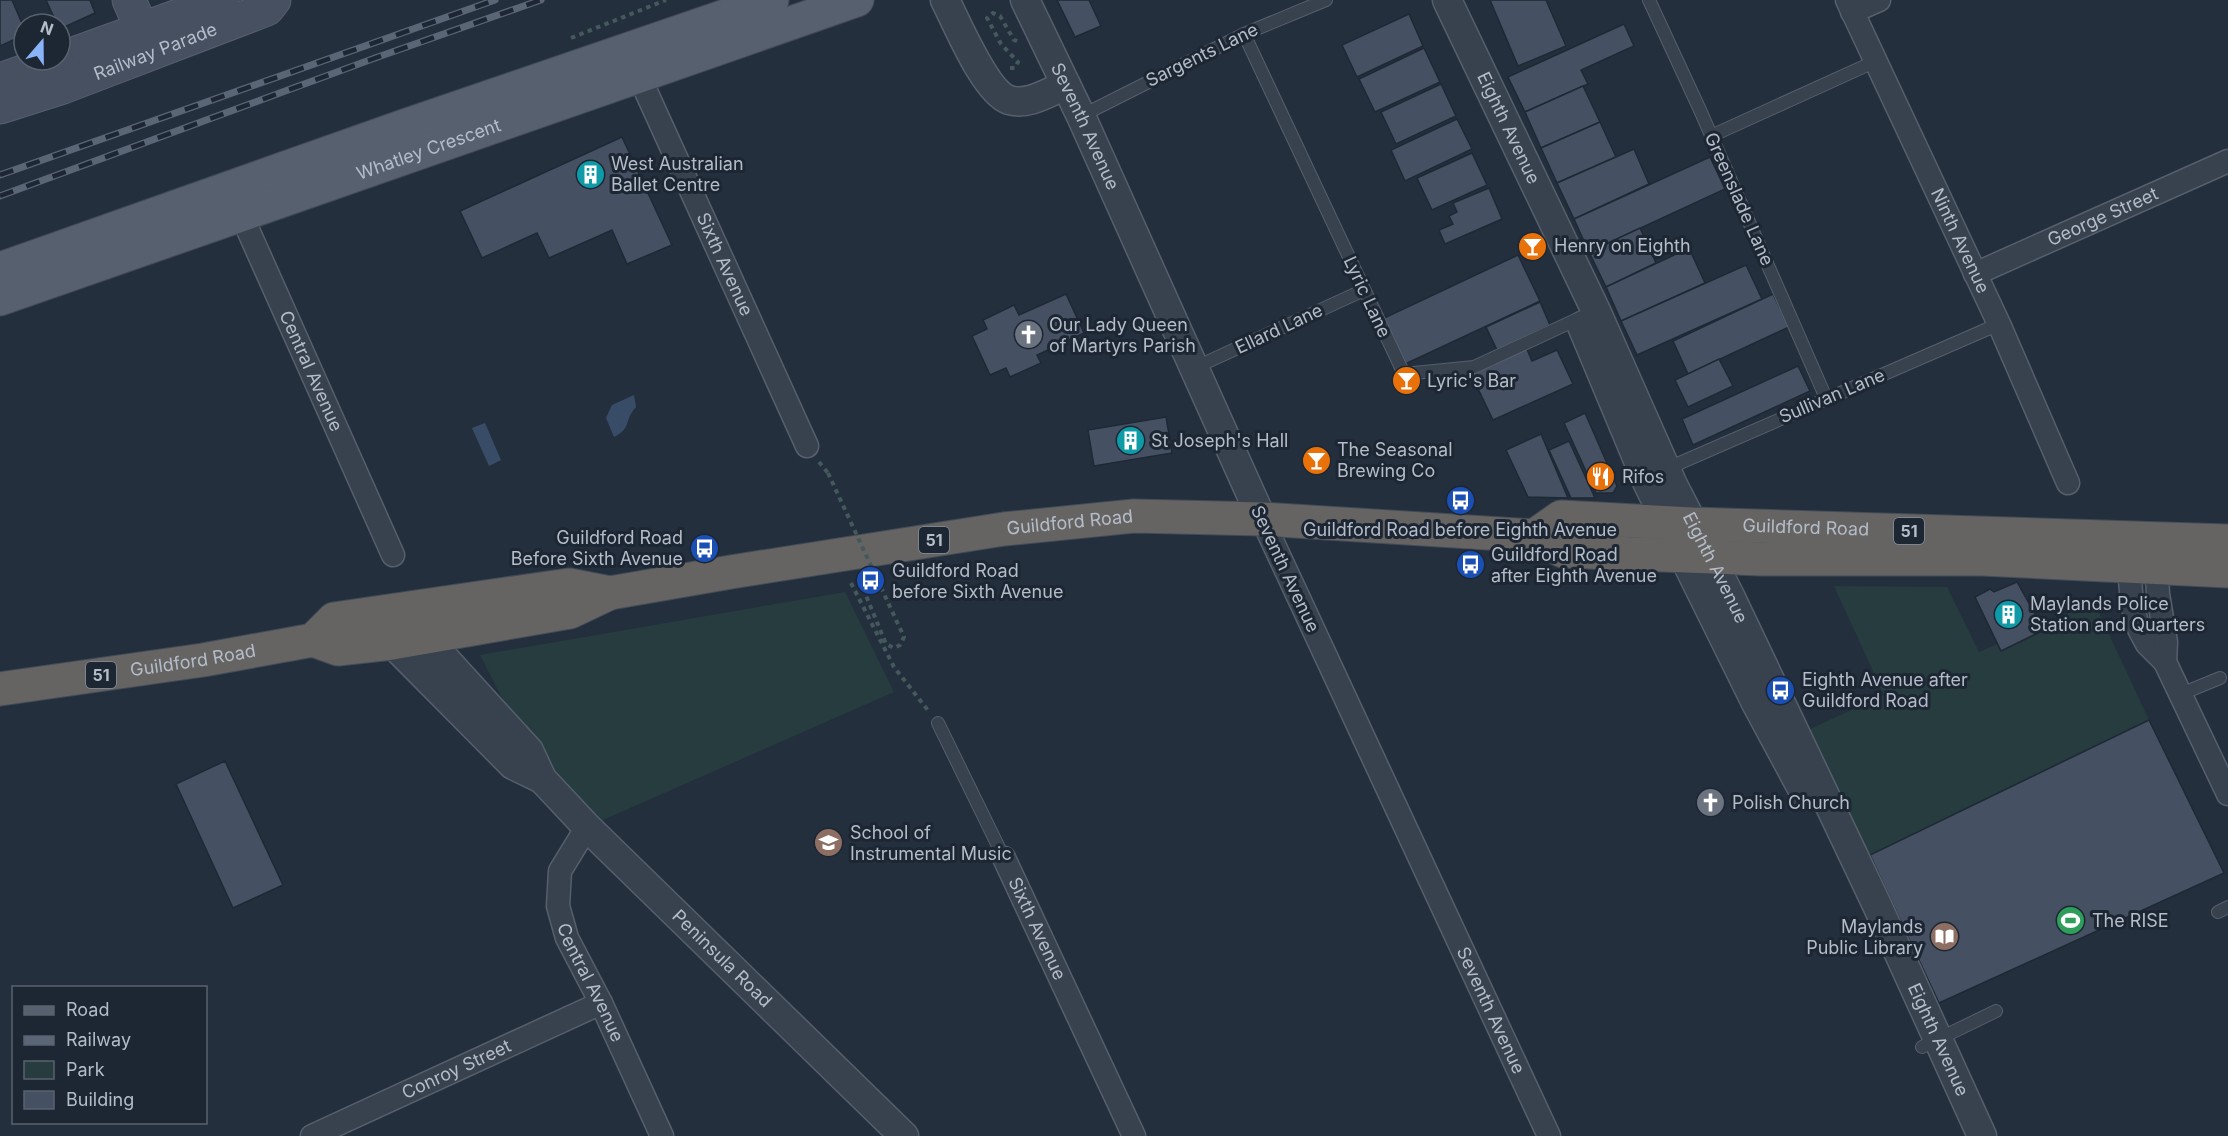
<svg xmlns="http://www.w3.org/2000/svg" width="2228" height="1136" font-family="Inter,sans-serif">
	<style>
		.green { fill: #263c3f }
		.water { fill: #394c67 }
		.building { fill: #455162; stroke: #1f2835; stroke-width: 1.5 }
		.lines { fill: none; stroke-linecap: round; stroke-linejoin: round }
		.service-casing { stroke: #565f6c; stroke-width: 14 }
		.minor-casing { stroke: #565f6c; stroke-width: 25 }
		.tertiary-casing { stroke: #565f6c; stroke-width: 31 }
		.secondary-casing { stroke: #565f6c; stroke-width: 35 }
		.primary-casing { stroke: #414a57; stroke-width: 35 }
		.trunk-casing { stroke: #434c59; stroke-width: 35 }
		.path { stroke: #44595c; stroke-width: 4; stroke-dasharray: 4.5 4.5; stroke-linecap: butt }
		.service { stroke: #38414e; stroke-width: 12 }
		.minor { stroke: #38414e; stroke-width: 22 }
		.tertiary { stroke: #38414e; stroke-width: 28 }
		.secondary { stroke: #465061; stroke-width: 33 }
		.primary { stroke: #56606e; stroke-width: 33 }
		.trunk { stroke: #656462; stroke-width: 33 }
		.rail-casing { stroke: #5a6575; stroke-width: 7 }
		.rail { stroke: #1d2633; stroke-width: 4.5; stroke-dasharray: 14; stroke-linecap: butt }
		.path-bridge { stroke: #44595c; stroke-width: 4; stroke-dasharray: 4.5 4.5; stroke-linecap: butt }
		.labels { text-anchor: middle; stroke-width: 6; stroke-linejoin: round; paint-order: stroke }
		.shield { fill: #1d2633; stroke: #878f9c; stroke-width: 1.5 }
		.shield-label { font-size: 16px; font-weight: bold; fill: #b4bcc9 }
		.street-label { font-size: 18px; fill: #b4bcc9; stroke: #1d2633 }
		.poi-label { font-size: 18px; fill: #b4bcc9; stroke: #1d2633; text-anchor: start }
	</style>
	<rect width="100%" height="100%" fill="#242f3e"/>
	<g class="green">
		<path d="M1834,586L1947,587L1979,652L2094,602L2149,720L1857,862L1797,735L1884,695Z"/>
		<path d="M845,592L894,692L587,827L529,751L480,655Z"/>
	</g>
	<g class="water">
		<path d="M634,395L636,407C623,421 633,427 614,437L606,418L612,405Z"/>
		<path d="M485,423L501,460L489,466L472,428Z"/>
	</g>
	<g class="building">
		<path d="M0,0H12L24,28V35L0,46Z"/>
		<path d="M46,0H90L95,13L60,29V24H57Z"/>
		<path d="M1057,0H1089L1101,26L1075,37Z"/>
		<path d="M1490,0H1546L1566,46L1518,66Z"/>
		<path d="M1409,14L1423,46L1357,77L1342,45Z"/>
		<path d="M1624,24L1634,46L1581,70L1588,84L1525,112L1508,77Z"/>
		<path d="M1424,48L1440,82L1375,112L1359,79Z"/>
		<path d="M1441,84L1456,116L1396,144L1381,112Z"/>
		<path d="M1583,86L1600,122L1541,148L1525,112Z"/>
		<path d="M1457,119L1472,149L1405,181L1391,150Z"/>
		<path d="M1600,122L1616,157L1557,183L1541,148Z"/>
		<path d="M622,137L672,245L627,264L612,230L549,258L537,233L482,258L460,211Z"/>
		<path d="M1634,149L1649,184L1574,219L1557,183Z"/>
		<path d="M1472,153L1487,185L1432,210L1417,178Z"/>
		<path d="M1710,157L1725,189L1589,252L1574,219Z"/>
		<path d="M1489,188L1502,219L1445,244L1439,230L1453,224L1449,216L1457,212L1453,203Z"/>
		<path d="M1640,228L1656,263L1606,287L1589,252Z"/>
		<path d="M1689,248L1705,283L1621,321L1606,287Z"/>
		<path d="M1518,255L1540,301L1403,365L1382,319Z"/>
		<path d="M1746,265L1762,299L1637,355L1621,321Z"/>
		<path d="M1066,294L1084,333L1037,355L1041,363L1010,377L1006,368L990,375L972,336L987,329L983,320L1014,305L1019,315Z"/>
		<path d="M1773,294L1789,327L1688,374L1673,341Z"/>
		<path d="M1540,302L1550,325L1497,350L1486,327Z"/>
		<path d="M1526,347L1532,361L1557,350L1573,384L1493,420L1470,372Z"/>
		<path d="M1719,359L1733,386L1688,407L1675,380Z"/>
		<path d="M1798,366L1810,391L1693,445L1682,419Z"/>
		<path d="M1585,413L1617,486L1613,493H1596L1564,423Z"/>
		<path d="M1166,417L1172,453L1094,466L1088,430Z"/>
		<path d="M1541,434L1568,498L1528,497L1506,450Z"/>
		<path d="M1569,441L1595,498H1571L1549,450Z"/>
		<path d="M2017,582L2044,630L2001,651L1975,597L1990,589L1994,592Z"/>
		<path d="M2149,720L2224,873L1939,1003L1870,855Z"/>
		<path d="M225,761L283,885L233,908L176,784Z"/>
	</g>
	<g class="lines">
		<defs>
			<g id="service">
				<path d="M1649,0L1700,110L1826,398"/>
				<path d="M1244,34L1404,374L1474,367L1582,317"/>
				<path d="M1081,116L1244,34L1326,0"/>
				<path d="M1711,136L1876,61"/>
				<path d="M1194,368L1364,290"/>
				<path d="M1666,469L1999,324"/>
				<path d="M2181,694L2220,678"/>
				<path d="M938,723L1004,858"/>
				<path d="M2218,912L2228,907"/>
				<path d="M1922,1047L1996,1011"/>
			</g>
			<g id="minor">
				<path id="s1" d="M1847,0L1999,324L2068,483"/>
				<path d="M1852,12L1879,0"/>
				<path id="s2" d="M634,65L807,446"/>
				<path id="s3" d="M236,203L393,555"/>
				<path id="s4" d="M1975,274L2228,161"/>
				<path id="s5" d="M1262,519L1549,1136"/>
				<path d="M2128,553L2132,605L2139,629L2147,644L2165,662L2228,794"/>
				<path d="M2156,555L2158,594L2166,642L2165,662"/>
				<path id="s6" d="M587,827L560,871L558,906L567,938L601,1003L662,1136"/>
				<path id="s7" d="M1004,858L1134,1136"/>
				<path id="s8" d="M312,1136L601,1003"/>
			</g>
			<g id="tertiary">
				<path d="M945,0C957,23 985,92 1009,100C1028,106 1049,92 1066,85"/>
				<path id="s9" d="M1025,0L1081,116L1262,519"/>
				<path id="s10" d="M1447,0L1596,311L1673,485L1729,594L1876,903L1982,1136"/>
				<path d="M1582,326L1648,484L1756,703L1806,796"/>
				<path id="s11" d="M410,626L425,637L529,751L542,779L587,827L904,1136"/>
				<path d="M392,643L513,765L542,779"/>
			</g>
			<g id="secondary">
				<path d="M129,0L150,48"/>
				<path d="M60,59L222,0"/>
				<path d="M0,80L56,60"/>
				<path id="s12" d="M0,107L63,87L267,9L274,0"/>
			</g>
			<g id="primary">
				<path d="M0,269L404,126L772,0"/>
				<path id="s13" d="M0,299L857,0"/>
			</g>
			<g id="trunk">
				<path id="s14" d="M1534,536L1561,517L1692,524L2228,541"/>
				<path d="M313,640L334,619L375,613L569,585L610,593"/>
				<path id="s15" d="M0,689L203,660L313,640L338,649L392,643L570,612L610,593L731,572L1004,529L1134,516L1262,519L1534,536L1563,551L1761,559H1982L2228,571"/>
			</g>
		</defs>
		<use href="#service" class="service-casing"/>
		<use href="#minor" class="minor-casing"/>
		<use href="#tertiary" class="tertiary-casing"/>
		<use href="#secondary" class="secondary-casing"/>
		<use href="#primary" class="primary-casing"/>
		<use href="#trunk" class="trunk-casing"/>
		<g class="path">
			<path d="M571,38L666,0"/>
			<path d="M1010,68H1015L1018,62L1001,44L987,18L993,13L1000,16L1014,40L1019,42"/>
			<path d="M819,462L828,473"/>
			<path d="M851,583L894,667L930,713"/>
		</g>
		<use href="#service" class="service"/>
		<use href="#minor" class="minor"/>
		<use href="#tertiary" class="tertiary"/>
		<use href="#secondary" class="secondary"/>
		<use href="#primary" class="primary"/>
		<use href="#trunk" class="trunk"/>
		<defs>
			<g id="rail">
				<path d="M0,175L495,0"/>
				<path d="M0,196L375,58L541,0"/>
			</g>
		</defs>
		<use href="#rail" class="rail-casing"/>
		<use href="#rail" class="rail"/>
		<path class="path-bridge" d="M828,473L904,637L900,645L894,648L886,644L860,581"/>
	</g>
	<defs>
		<symbol id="building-disc" viewBox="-11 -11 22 22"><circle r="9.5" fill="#0f9aa8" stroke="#1d2633"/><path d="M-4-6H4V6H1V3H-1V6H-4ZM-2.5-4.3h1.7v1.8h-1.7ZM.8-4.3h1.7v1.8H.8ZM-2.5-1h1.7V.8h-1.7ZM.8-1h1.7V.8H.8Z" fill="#fff"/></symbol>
		<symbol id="bar-disc" viewBox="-11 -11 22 22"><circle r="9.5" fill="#e8710a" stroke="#1d2633"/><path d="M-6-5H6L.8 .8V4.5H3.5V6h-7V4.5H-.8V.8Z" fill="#fff"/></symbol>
		<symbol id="church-disc" viewBox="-11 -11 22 22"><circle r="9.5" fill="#6b7280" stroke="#1d2633"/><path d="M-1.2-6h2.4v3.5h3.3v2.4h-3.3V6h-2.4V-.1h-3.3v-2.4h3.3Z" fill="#fff"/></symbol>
		<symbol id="restaurant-disc" viewBox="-11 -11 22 22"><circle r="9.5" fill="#e8710a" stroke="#1d2633"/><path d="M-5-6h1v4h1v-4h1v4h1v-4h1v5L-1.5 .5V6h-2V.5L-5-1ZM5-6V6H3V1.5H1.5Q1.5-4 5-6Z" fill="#fff"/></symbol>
		<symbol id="bus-disc" viewBox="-11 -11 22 22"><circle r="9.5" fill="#1a4fb4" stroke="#1d2633"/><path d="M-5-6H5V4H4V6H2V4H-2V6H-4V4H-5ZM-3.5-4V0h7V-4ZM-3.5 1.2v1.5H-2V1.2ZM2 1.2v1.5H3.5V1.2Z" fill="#fff"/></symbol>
		<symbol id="school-disc" viewBox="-11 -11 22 22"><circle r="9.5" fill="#8d6e63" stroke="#1d2633"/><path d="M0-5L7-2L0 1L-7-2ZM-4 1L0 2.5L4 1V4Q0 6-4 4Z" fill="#fff"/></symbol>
		<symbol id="stadium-disc" viewBox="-11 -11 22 22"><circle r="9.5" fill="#2e9e5b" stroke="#1d2633"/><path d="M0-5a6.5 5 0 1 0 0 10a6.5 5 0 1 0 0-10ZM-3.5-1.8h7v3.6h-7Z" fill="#fff"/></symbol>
		<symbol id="library-disc" viewBox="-11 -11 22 22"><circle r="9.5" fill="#8d6e63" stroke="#1d2633"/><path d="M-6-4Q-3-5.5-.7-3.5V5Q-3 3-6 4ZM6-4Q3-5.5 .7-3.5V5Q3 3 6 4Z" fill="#fff"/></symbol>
	</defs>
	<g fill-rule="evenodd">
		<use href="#building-disc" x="574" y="158" width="33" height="33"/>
		<use href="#bar-disc" x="1516" y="230" width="33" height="33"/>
		<use href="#church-disc" x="1012" y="318" width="33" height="33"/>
		<use href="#bar-disc" x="1390" y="364" width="33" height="33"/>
		<use href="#building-disc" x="1114" y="424" width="33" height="33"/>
		<use href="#bar-disc" x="1300" y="444" width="33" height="33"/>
		<use href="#restaurant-disc" x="1584" y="460" width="33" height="33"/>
		<use href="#bus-disc" x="1444" y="484" width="33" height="33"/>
		<use href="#bus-disc" x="688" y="532" width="33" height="33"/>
		<use href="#bus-disc" x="1454" y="548" width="33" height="33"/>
		<use href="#bus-disc" x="854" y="564" width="33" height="33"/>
		<use href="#building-disc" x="1992" y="598" width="33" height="33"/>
		<use href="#bus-disc" x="1764" y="674" width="33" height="33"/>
		<use href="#church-disc" x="1694" y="786" width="33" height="33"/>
		<use href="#school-disc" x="812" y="826" width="33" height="33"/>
		<use href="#stadium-disc" x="2054" y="904" width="33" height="33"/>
		<use href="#library-disc" x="1928" y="920" width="33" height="33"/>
	</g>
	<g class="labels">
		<g class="shield">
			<rect x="1894" y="518" width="30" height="26" rx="4.5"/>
			<rect x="919" y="527" width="30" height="26" rx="4.5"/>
			<rect x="86" y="662" width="30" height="26" rx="4.5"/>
		</g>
		<g class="shield-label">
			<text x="1909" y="537">51</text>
			<text x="934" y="546">51</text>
			<text x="101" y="681">51</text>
		</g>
		<g class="street-label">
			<text dy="6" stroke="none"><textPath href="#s12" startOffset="165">Railway Parade</textPath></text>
			<text transform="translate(1202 55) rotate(-26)" y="6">Sargents Lane</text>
			<text dy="6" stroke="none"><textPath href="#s9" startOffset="140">Seventh Avenue</textPath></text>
			<text dy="6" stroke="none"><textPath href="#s10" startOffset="142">Eighth Avenue</textPath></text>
			<text dy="6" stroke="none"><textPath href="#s13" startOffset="454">Whatley Crescent</textPath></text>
			<text transform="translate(1739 199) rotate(66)" y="6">Greenslade Lane</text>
			<text dy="6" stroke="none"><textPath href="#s4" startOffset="140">George Street</textPath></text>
			<text dy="6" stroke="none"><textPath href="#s1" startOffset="266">Ninth Avenue</textPath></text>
			<text dy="6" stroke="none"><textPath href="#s2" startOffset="219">Sixth Avenue</textPath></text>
			<text transform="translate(1367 297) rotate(65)" y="6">Lyric Lane</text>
			<text transform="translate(1279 329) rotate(-25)" y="6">Ellard Lane</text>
			<text dy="6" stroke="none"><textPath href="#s3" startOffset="184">Central Avenue</textPath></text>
			<text transform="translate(1832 396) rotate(-23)" y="6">Sullivan Lane</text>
			<text dy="6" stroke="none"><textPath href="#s15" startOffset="1088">Guildford Road</textPath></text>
			<text dy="6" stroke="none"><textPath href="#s14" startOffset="278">Guildford Road</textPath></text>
			<text dy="6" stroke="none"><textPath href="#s10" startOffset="628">Eighth Avenue</textPath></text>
			<text transform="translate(1285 569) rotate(65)" y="6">Seventh Avenue</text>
			<text dy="6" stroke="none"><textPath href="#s15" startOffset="195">Guildford Road</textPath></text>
			<text dy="6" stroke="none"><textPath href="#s7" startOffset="78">Sixth Avenue</textPath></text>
			<text dy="6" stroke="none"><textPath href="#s11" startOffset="458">Peninsula Road</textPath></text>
			<text dy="6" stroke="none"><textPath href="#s6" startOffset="170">Central Avenue</textPath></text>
			<text dy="6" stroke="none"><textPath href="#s5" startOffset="542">Seventh Avenue</textPath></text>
			<text dy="6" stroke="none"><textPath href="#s10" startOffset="1150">Eighth Avenue</textPath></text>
			<text dy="6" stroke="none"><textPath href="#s8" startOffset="159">Conroy Street</textPath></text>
		</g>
		<g class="poi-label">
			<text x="611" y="170">West Australian<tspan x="611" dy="21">Ballet Centre</tspan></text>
			<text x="1554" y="252">Henry on Eighth</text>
			<text x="1049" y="331">Our Lady Queen<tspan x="1049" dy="21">of Martyrs Parish</tspan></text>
			<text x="1427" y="387">Lyric's Bar</text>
			<text x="1151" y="447">St Joseph's Hall</text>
			<text x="1337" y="456">The Seasonal<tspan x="1337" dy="21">Brewing Co</tspan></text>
			<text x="1622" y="483">Rifos</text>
			<text x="1460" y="536" text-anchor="middle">Guildford Road before Eighth Avenue</text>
			<text x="683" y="544" text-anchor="end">Guildford Road<tspan x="683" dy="21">Before Sixth Avenue</tspan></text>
			<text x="1491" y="561">Guildford Road<tspan x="1491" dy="21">after Eighth Avenue</tspan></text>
			<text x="892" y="577">Guildford Road<tspan x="892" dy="21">before Sixth Avenue</tspan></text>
			<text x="2030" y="610">Maylands Police<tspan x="2030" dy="21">Station and Quarters</tspan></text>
			<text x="1802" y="686">Eighth Avenue after<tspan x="1802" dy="21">Guildford Road</tspan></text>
			<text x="1732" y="809">Polish Church</text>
			<text x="850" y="839">School of<tspan x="850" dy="21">Instrumental Music</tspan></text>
			<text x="2092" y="927">The RISE</text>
			<text x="1923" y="933" text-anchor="end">Maylands<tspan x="1923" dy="21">Public Library</tspan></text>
		</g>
	</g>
	<rect x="12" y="986" width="195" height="138" fill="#1d2633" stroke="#59626f" stroke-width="1.5"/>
	<rect x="24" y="1006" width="30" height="9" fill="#56606e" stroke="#59626f" stroke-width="1.5"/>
	<text x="66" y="1016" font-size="18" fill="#b4bcc9">Road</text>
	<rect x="24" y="1036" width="30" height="9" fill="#5a6575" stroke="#59626f" stroke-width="1.5"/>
	<text x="66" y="1046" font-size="18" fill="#b4bcc9">Railway</text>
	<rect x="24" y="1061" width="30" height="18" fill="#263c3f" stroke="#59626f" stroke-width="1.5"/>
	<text x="66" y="1076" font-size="18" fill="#b4bcc9">Park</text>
	<rect x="24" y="1091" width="30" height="18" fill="#455162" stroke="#59626f" stroke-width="1.5"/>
	<text x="66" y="1106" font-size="18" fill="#b4bcc9">Building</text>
	<g transform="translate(42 42) rotate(20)"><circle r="28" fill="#1d2633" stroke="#59626f" stroke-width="1.5"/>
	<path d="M0-4.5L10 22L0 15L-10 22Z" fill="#8ab4f8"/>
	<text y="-9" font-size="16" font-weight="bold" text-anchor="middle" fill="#b4bcc9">N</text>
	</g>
</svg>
